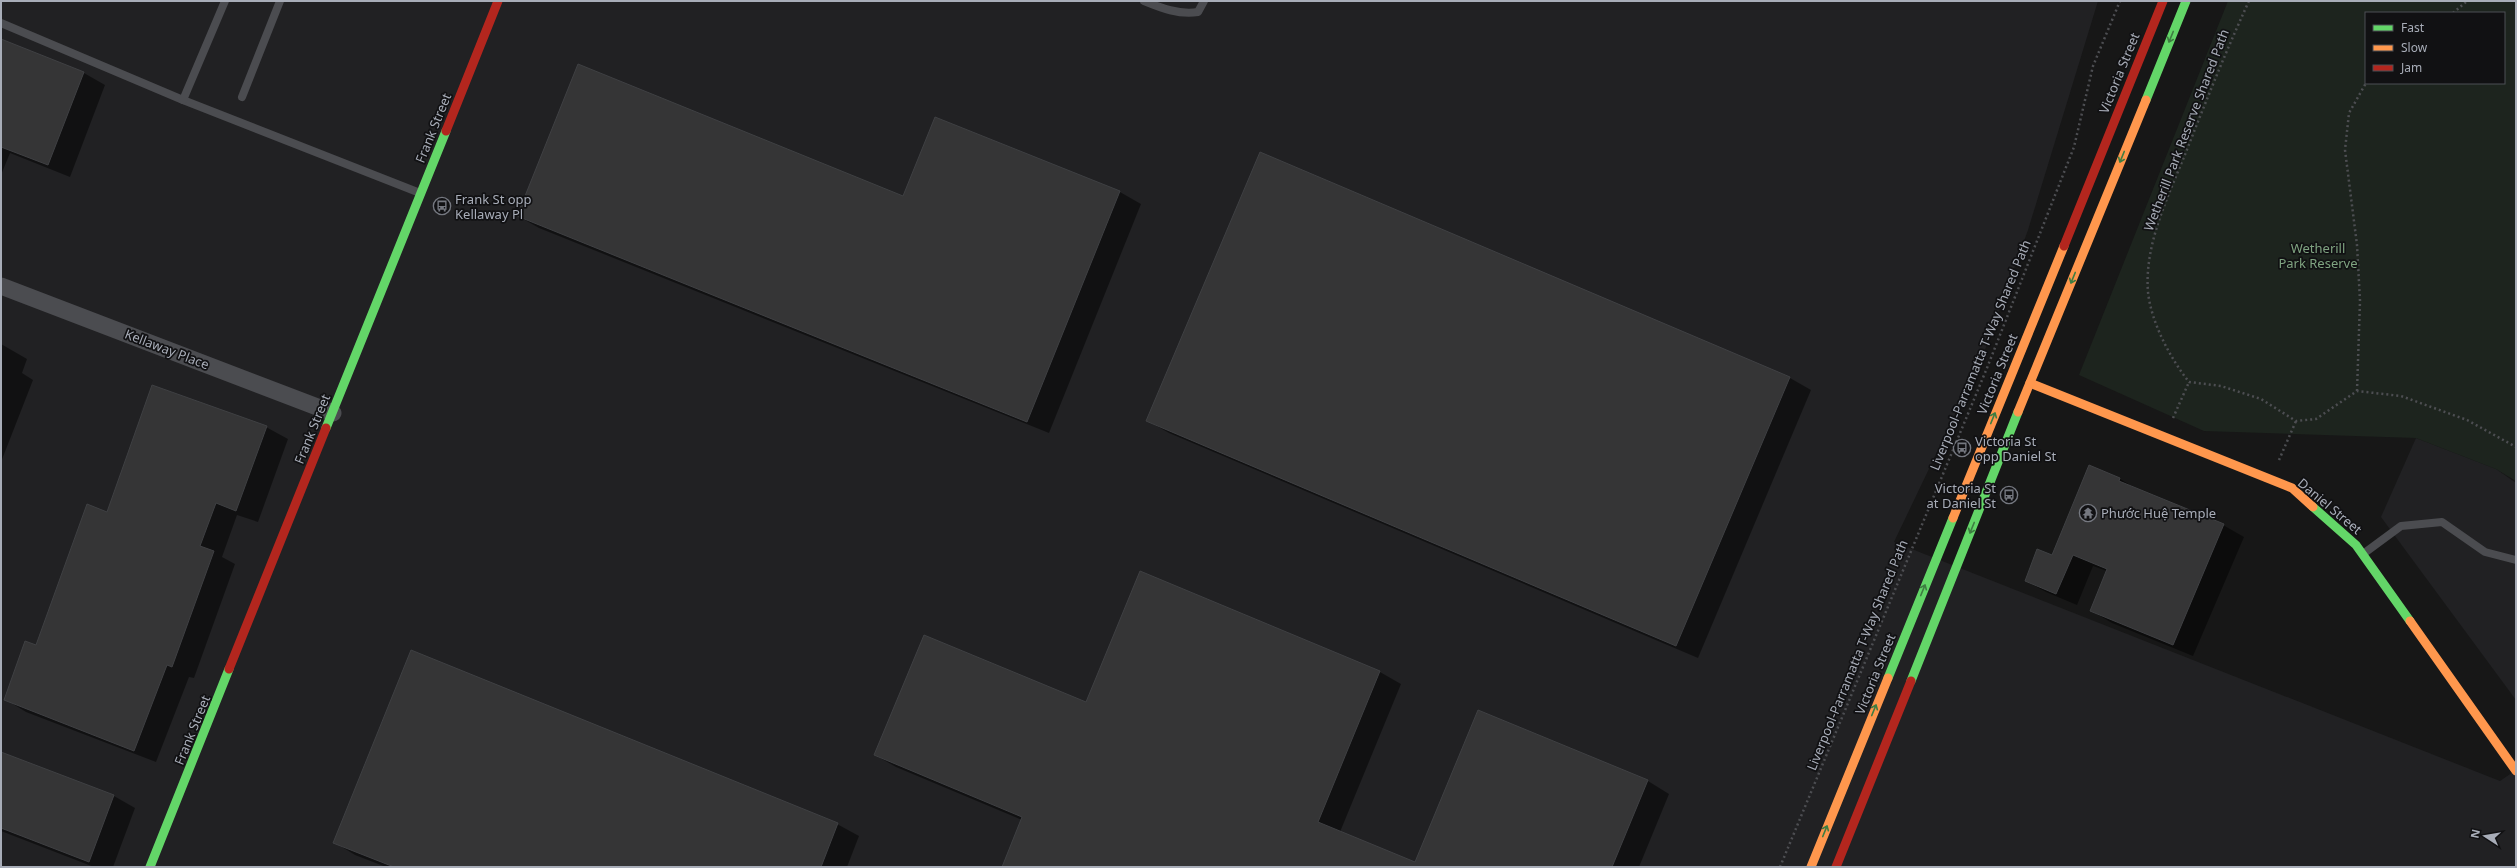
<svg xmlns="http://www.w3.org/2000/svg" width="2517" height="868" font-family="'Noto Sans',sans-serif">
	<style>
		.built { fill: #212123 }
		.green { fill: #1d241e; fill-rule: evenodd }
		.shadow { fill: #0007 }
		.building { fill: #353536; stroke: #3f4043 }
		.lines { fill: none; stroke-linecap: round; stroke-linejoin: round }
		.path { stroke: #4d4e52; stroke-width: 2.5; stroke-dasharray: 2 3; stroke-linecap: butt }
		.lane { stroke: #4b4c50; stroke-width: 8 }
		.street { stroke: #4b4c50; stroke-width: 17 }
		.fast { stroke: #63d668; stroke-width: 9 }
		.slow { stroke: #ff974d; stroke-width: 9 }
		.jam { stroke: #b3261e; stroke-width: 9 }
		.oneway { stroke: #3e7d42 }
		.labels { text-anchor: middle; stroke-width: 3.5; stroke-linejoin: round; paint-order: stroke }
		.street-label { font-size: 13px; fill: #a8adb8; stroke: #111113 }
		.poi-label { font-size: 13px; fill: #a8adb8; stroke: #111113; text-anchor: start }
		.park-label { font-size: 13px; fill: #7fa381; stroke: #111113 }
	</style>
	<rect width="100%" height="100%" fill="#171717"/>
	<g class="built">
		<path d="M1,1H2098L2028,230L1982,358L1894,542L2500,781L2516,770V867H1Z"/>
		<path d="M2416,438L2496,469L2516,483V700L2381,517Z"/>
	</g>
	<path class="green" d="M2228,1H2516V481L2496,469L2416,438L2204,431L2079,375ZM2366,13H2504V83H2366Z"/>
	<g class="shadow">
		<path d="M1,40L84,73L105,85L70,177L10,153L1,175Z"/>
		<path d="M936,118L1120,192L1141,204L1049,433L539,228L518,216L904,197Z"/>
		<path d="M1261,153L1790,378L1811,390L1698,658L1169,433L1148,421Z"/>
		<path d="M1,344L27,359L22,373L33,380L1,462Z"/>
		<path d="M266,427L288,439L258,522L237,515L222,557L235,564L194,678L189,677L156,762L26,712L5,699L36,646L107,513Z"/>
		<path d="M2089,467L2120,479L2140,491L2223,525L2244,537L2193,656L2112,623L2092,611L2107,571L2093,566L2077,605L2046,592L2026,581L2052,557Z"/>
		<path d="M1140,573L1380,672L1401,684L1340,832L1416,863L1479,711L1648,781L1669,794L1639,867H1003L1022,820L896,767L875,755L1086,703Z"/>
		<path d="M1,753L114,796L135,808L113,867H94L1,831Z"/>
		<path d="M837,824L859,836L847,867H386L355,855L334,842Z"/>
	</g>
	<g class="building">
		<path d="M1,39L84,72L48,165L1,147Z"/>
		<path d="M578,64L903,196L935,117L1120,191L1027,422L517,216Z"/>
		<path d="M1260,152L1790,377L1676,646L1146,421Z"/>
		<path d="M152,385L267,426L236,511L216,503L200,546L214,551L172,667L167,665L134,751L4,700L25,641L36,645L87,504L107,512Z"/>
		<path d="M2089,465L2120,478L2119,481L2224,524L2173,645L2090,611L2107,569L2073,555L2056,594L2025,581L2037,549L2052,555Z"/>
		<path d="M1140,571L1380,671L1318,822L1415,862L1478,710L1648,780L1612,867H1002L1022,817L874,755L924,635L1086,702Z"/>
		<path d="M411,650L838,823L821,867H394L333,843Z"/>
		<path d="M1,752L114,795L89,862L1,828Z"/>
	</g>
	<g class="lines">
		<g class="path">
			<path d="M2249,1C2226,51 2206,101 2186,152C2169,195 2144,244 2148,292C2151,322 2170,358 2189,382L2221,386L2261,399L2296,421L2316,419L2357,391L2401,396L2467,420L2516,447"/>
			<path d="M2453,13L2467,1"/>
			<path d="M2357,391L2360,301L2357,245L2345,150L2349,113L2366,83"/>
			<path d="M2173,418L2189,382"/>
			<path d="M2279,460L2296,421"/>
			<path d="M1780,867L1987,368L2074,147L2093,66L2120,1"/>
		</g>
		<g class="lane">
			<path d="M1144,1C1161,8 1179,15 1198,12L1204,1"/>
			<path d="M1,23L183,100L420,193"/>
			<path d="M242,97L280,1"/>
			<path d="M183,100L225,1"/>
			<path d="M2363,554L2401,526L2442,522L2485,552L2516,560"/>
		</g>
		<path class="street" d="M1,286L333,413"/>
		<g class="fast">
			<path d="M2146,100L2186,1"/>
			<path d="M326,428L446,131"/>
			<path d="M2313,507L2356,545L2410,621"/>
			<path d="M1888,678L1953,518"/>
			<path d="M1911,681L2018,412"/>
			<path d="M150,867L229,669"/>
		</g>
		<g class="slow">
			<path d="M2030,383L2292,488L2313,507"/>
			<path d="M2018,412L2146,100"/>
			<path d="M1953,518L2064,246"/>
			<path d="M2410,621L2516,771"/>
			<path d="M1811,867L1888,678"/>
		</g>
		<g class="jam">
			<path d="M446,131L498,1"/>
			<path d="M2064,246L2163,1"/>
			<path d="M229,669L326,428"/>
			<path d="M1836,867L1911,681"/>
		</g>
	</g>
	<defs><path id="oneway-shaft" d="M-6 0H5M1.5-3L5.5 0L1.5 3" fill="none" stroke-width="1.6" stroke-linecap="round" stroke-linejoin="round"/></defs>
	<g class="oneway">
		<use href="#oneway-shaft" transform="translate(2171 37) rotate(112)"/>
		<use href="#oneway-shaft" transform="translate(2122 157) rotate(112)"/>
		<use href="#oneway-shaft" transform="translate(2073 278) rotate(112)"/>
		<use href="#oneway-shaft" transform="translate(1993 418) rotate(-68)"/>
		<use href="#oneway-shaft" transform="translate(1972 528) rotate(112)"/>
		<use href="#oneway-shaft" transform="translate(1923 590) rotate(-68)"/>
		<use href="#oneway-shaft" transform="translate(1874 710) rotate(-68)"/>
		<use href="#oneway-shaft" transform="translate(1825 831) rotate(-68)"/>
	</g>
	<defs>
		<symbol id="bus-ring" viewBox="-11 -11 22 22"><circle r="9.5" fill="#111113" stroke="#757880" stroke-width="1.5"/><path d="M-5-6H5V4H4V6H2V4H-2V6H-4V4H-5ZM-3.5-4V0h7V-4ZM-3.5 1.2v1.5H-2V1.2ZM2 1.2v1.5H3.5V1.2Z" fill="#757880"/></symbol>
		<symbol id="temple-ring" viewBox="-11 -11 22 22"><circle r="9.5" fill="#111113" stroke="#757880" stroke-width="1.5"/><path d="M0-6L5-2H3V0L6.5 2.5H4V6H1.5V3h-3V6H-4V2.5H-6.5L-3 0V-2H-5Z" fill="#757880"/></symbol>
	</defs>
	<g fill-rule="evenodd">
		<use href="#bus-ring" x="432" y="196" width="20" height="20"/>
		<use href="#bus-ring" x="1952" y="438" width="20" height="20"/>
		<use href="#bus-ring" x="1999" y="485" width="20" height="20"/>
		<use href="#temple-ring" x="2078" y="503" width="20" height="20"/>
	</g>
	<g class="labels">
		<g class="street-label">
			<text transform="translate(2119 73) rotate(-68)" y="5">Victoria Street</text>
			<text transform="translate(433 128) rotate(-68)" y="5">Frank Street</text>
			<text transform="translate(2186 130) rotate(-69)" y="5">Wetherill Park Reserve Shared Path</text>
			<text transform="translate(167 349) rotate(21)" y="5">Kellaway Place</text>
			<text transform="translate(1980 355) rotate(-68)" y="5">Liverpool-Parramatta T-Way Shared Path</text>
			<text transform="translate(1997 374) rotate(-68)" y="5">Victoria Street</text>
			<text transform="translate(312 429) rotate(-68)" y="5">Frank Street</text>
			<text transform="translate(2330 506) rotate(40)" y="5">Daniel Street</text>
			<text transform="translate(1857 655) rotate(-68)" y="5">Liverpool-Parramatta T-Way Shared Path</text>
			<text transform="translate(1875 674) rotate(-68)" y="5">Victoria Street</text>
			<text transform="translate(192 730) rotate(-68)" y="5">Frank Street</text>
		</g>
		<g class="poi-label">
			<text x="455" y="204">Frank St opp<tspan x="455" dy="15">Kellaway Pl</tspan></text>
			<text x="1975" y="446">Victoria St<tspan x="1975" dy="15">opp Daniel St</tspan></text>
			<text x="1996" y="493" text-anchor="end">Victoria St<tspan x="1996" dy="15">at Daniel St</tspan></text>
			<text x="2101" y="518">Phước Huệ Temple</text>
		</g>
		<g class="park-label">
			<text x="2318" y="253">Wetherill<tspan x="2318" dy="15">Park Reserve</tspan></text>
		</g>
	</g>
	<rect width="2517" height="868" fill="none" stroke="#a8adb8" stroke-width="4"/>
	<rect x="2365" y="12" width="140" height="72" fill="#111113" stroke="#4d4f55"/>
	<rect x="2373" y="25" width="20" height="6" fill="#63d668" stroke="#4d4f55"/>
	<text x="2401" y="32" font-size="12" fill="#a8adb8">Fast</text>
	<rect x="2373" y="45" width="20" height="6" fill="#ff974d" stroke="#4d4f55"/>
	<text x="2401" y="52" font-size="12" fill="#a8adb8">Slow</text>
	<rect x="2373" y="65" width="20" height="6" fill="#b3261e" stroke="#4d4f55"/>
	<text x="2401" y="72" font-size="12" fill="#a8adb8">Jam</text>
	<g transform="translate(2485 836) rotate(282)" stroke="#111113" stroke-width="3" paint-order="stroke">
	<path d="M0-3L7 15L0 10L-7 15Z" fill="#a8adb8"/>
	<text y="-6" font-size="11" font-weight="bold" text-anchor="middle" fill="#a8adb8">N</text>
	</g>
</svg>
